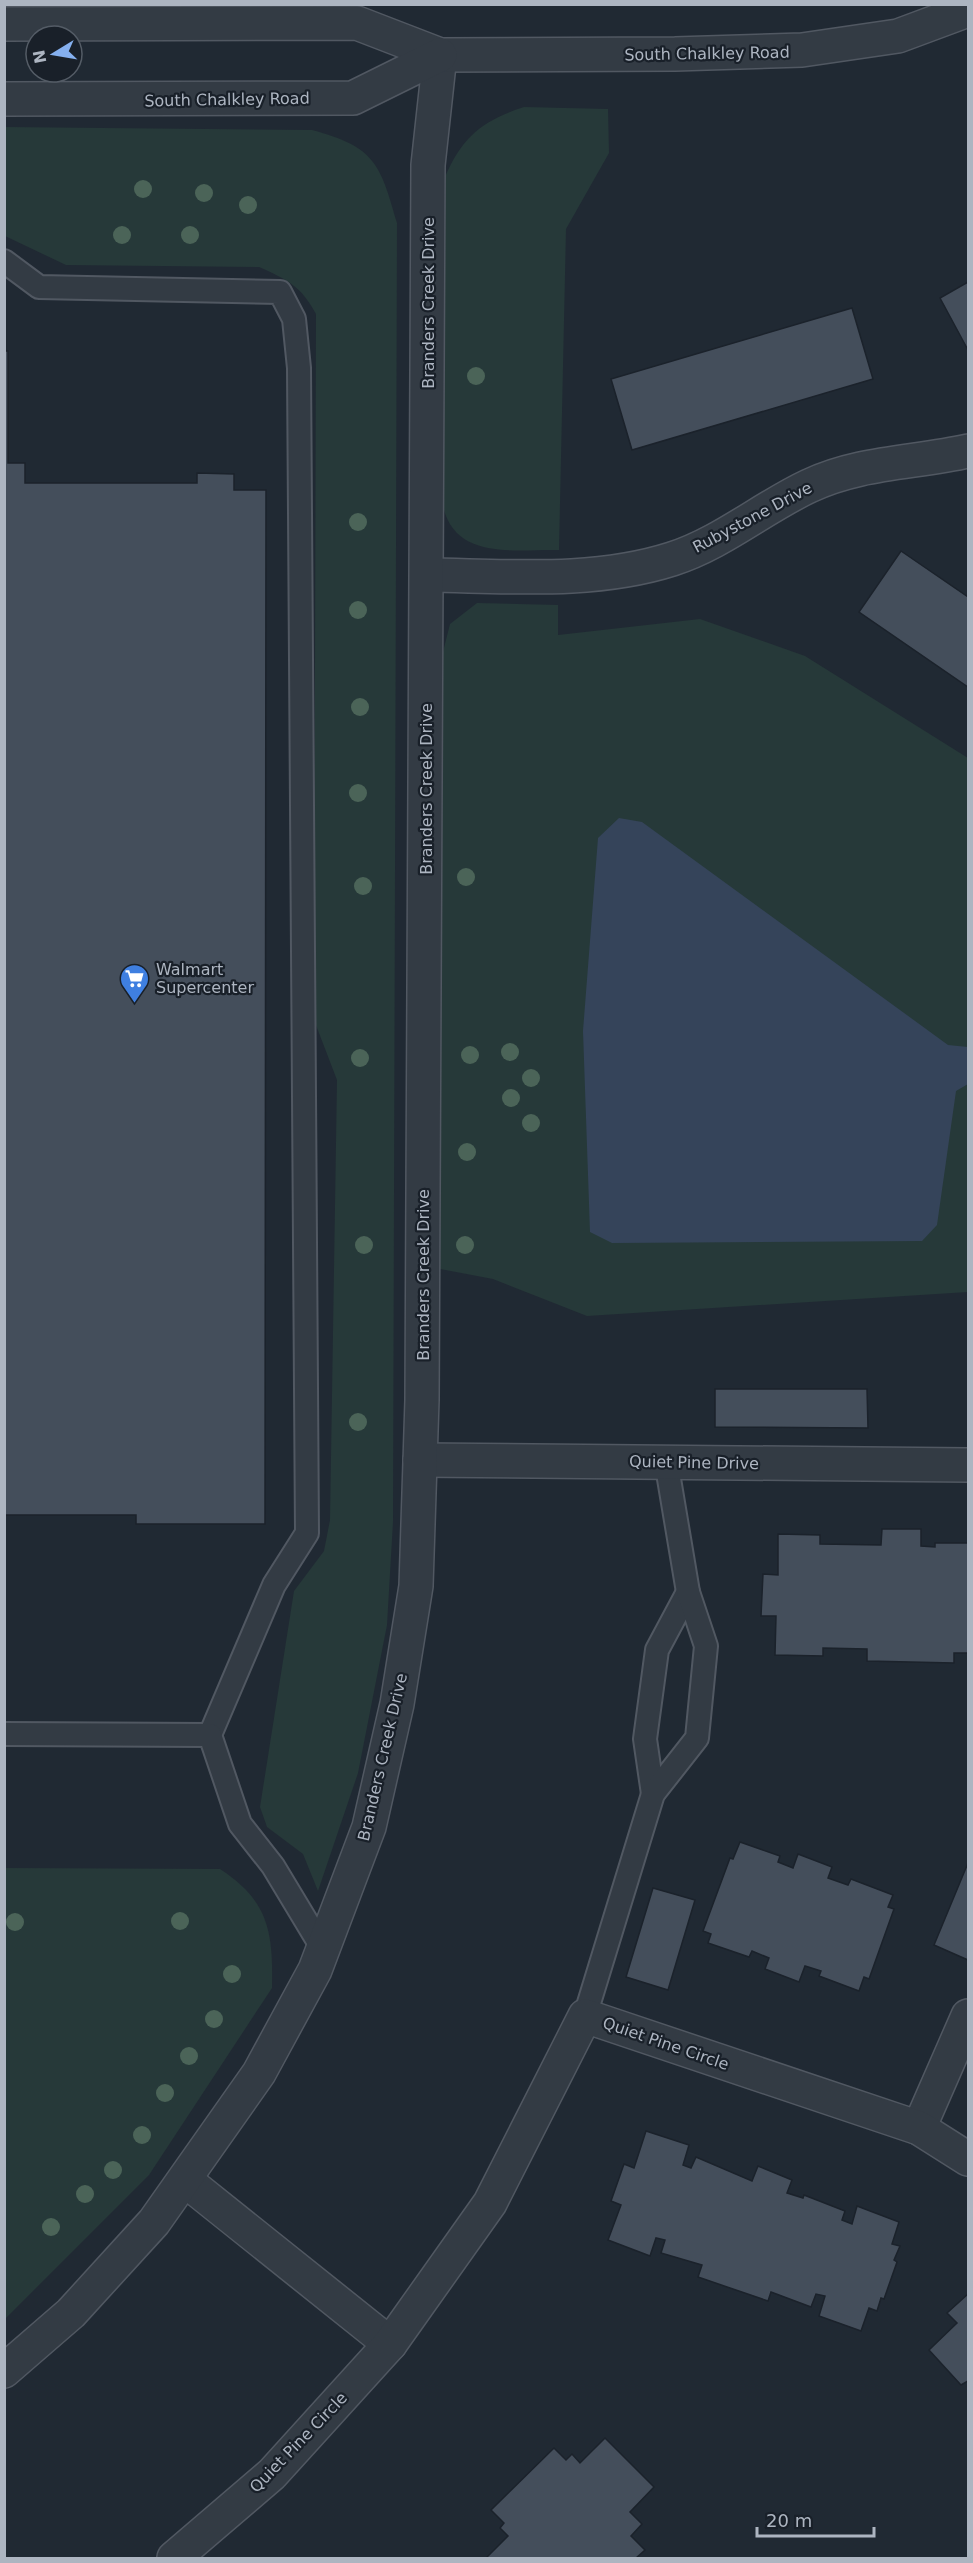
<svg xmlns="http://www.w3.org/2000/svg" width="973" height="2563" font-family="'DejaVu Sans',sans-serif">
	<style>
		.green { fill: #263939 }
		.water { fill: #35445a }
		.building { fill: #444e5b; stroke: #1b222b; stroke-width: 1.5 }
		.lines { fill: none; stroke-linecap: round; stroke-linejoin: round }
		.service-casing { stroke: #515862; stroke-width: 26 }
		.minor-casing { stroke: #515862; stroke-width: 36 }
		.tertiary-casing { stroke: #515862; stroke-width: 36 }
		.service { stroke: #333b44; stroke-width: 22 }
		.minor { stroke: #333b44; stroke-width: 33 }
		.tertiary { stroke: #333b44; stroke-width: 33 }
		.tree { fill: #4b6458 }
		.labels { text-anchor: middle; stroke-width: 4.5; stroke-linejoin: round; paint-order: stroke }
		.street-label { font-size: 16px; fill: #adb5c1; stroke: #192029 }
		.poi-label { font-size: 16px; fill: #adb5c1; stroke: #192029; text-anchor: start }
	</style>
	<rect width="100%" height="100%" fill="#202933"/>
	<g class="green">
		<path d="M524,107L608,109L609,153L566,229L559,550C512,549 453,561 442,502L445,177C462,137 483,120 524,107Z"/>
		<path d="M4,127L312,130C375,147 380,163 397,223L393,1522L387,1625L358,1773L318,1891L303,1854L267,1827L260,1807L294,1591L324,1551L330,1520L337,1080L314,1020L316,314C301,286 288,280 259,267L66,265L5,236Z"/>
		<path d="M477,603L558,605V635L700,619L805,656L968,758V1292L587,1316L493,1279L435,1268L440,664L450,624Z"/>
		<path d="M5,1868L220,1869C269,1901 273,1932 272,1988L149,2175L5,2319Z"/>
	</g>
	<path class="water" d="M619,818L642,822L948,1045L968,1047V1084L956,1091L937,1225L922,1241L612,1243L590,1232L583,1031L598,838Z"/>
	<g class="building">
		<path d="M968,282V350L940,298Z"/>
		<path d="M852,308L873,379L632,450L611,379Z"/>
		<path d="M4,351H8V463H25V483H197V473L234,474V490H266L265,1524H136V1515H4Z"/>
		<path d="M901,551L968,597V687L859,612Z"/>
		<path d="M715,1389H867L868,1428L715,1427Z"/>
		<path d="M882,1529H921V1546L935,1547V1543H968V1653H954V1663L867,1661V1649L823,1648V1656L775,1655L776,1616H761L763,1574L778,1575V1534L820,1535V1544L881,1545Z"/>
		<path d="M740,1842L780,1856L778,1862L793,1868L798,1854L832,1867L828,1878L848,1885L851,1879L893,1895L888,1907L894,1909L869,1979L864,1977L859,1991L819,1976L821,1971L805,1966L799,1982L765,1969L769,1958L752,1951L749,1957L708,1943L711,1934L703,1931L730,1858L733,1859Z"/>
		<path d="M968,1863V1960L934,1945Z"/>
		<path d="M653,1888L695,1900L668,1990L626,1977Z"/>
		<path d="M646,2131L689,2145L683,2165L691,2168L696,2157L752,2181L758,2166L792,2180L787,2193L803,2198L804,2195L845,2211L842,2220L852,2224L857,2206L899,2222L892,2244L900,2246L894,2260L897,2262L884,2299L881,2298L877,2311L869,2308L861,2331L819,2316L825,2296L816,2294L811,2307L771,2292L768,2301L698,2277L702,2265L661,2253L665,2240L656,2238L650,2256L608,2240L621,2205L611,2201L624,2164L634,2168Z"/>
		<path d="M968,2294V2381L961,2385L929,2350L957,2323L947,2313Z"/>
		<path d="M605,2438L654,2487L630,2512L642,2524L631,2536L645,2550L636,2558H486L508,2536L500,2528L504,2523L491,2510L554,2448L566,2460L572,2454L580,2463Z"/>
	</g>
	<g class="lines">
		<defs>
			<g id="service">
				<path d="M4,261L39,287L280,292L294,319L299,368L307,1533L274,1585L210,1735"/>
				<path d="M4,1734L210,1735L240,1824L273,1866L323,1949"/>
				<path d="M653,1794L645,1739L657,1650L688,1592"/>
				<path d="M585,2016L653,1794L697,1738L706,1646L688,1592L666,1461"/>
			</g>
			<g id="minor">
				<path d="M427,575C507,576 594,584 672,559C722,543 762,508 809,486C859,462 915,463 968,451"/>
				<path d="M420,1460L968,1465"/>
				<path d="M919,2128L968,2016"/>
				<path d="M185,2180L390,2344"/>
				<path d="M4,2371L71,2313L154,2222L259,2073L315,1970L369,1827L397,1704L416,1586L422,1400L428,165L440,55"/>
				<path d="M174,2558L272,2474L390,2344L490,2203L585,2016L919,2128L968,2159"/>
			</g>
			<g id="tertiary">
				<path d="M4,24L357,23L440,55L675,54L802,50L898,36L968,10"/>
				<path d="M4,99L353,98L440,55"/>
			</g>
		</defs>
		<use href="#service" class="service-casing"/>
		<use href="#minor" class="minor-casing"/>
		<use href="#tertiary" class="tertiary-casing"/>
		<use href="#service" class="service"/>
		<use href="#minor" class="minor"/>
		<use href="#tertiary" class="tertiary"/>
	</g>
	<g class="tree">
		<circle cx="143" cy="189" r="9"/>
		<circle cx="204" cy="193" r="9"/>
		<circle cx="248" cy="205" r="9"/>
		<circle cx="122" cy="235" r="9"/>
		<circle cx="190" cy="235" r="9"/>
		<circle cx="476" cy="376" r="9"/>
		<circle cx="358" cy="522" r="9"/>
		<circle cx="358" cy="610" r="9"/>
		<circle cx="360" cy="707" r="9"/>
		<circle cx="358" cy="793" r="9"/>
		<circle cx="466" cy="877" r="9"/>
		<circle cx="363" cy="886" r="9"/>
		<circle cx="510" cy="1052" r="9"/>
		<circle cx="470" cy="1055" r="9"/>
		<circle cx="360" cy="1058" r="9"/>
		<circle cx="531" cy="1078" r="9"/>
		<circle cx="511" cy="1098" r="9"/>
		<circle cx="531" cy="1123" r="9"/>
		<circle cx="467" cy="1152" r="9"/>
		<circle cx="364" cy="1245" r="9"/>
		<circle cx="465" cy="1245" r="9"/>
		<circle cx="358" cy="1422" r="9"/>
		<circle cx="180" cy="1921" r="9"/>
		<circle cx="15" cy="1922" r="9"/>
		<circle cx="232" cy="1974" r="9"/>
		<circle cx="214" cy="2019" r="9"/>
		<circle cx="189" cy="2056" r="9"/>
		<circle cx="165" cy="2093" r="9"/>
		<circle cx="142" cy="2135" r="9"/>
		<circle cx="113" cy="2170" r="9"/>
		<circle cx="85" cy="2194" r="9"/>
		<circle cx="51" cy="2227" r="9"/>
	</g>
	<defs>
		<symbol id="supermarket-pin" viewBox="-11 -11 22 30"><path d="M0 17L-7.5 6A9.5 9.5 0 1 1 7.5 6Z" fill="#3f7fe0" stroke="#192029"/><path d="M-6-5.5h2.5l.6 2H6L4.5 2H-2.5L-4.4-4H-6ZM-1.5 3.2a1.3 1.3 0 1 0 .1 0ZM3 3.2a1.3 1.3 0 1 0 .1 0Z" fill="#fff"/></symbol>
	</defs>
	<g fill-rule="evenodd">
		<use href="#supermarket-pin" x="118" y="962" width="33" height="45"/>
	</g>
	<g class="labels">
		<g class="street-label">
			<text transform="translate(707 53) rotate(-1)" y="6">South Chalkley Road</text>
			<text transform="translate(227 99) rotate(-1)" y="6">South Chalkley Road</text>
			<text transform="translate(428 303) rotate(-90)" y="6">Branders Creek Drive</text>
			<text transform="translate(752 517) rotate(-28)" y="6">Rubystone Drive</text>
			<text transform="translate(426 789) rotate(-90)" y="6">Branders Creek Drive</text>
			<text transform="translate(423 1275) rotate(-90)" y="6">Branders Creek Drive</text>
			<text transform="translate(694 1462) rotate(1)" y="6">Quiet Pine Drive</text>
			<text transform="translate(382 1757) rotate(-77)" y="6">Branders Creek Drive</text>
			<text transform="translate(666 2043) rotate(19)" y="6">Quiet Pine Circle</text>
			<text transform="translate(298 2442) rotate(-46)" y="6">Quiet Pine Circle</text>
		</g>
		<g class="poi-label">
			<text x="156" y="975">Walmart<tspan x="156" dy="18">Supercenter</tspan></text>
		</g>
	</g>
	<rect width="973" height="2563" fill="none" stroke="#adb5c1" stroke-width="12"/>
	<g transform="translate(54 54) rotate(259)"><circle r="28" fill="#192029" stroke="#545c66" stroke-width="1.5"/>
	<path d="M0-4.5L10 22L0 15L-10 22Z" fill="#85b0ef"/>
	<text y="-9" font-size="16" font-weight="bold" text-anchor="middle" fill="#adb5c1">N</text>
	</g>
	<path d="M757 2527v9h117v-9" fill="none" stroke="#adb5c1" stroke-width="3"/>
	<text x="766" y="2527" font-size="18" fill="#adb5c1" stroke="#192029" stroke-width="4.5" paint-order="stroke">20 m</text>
</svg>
